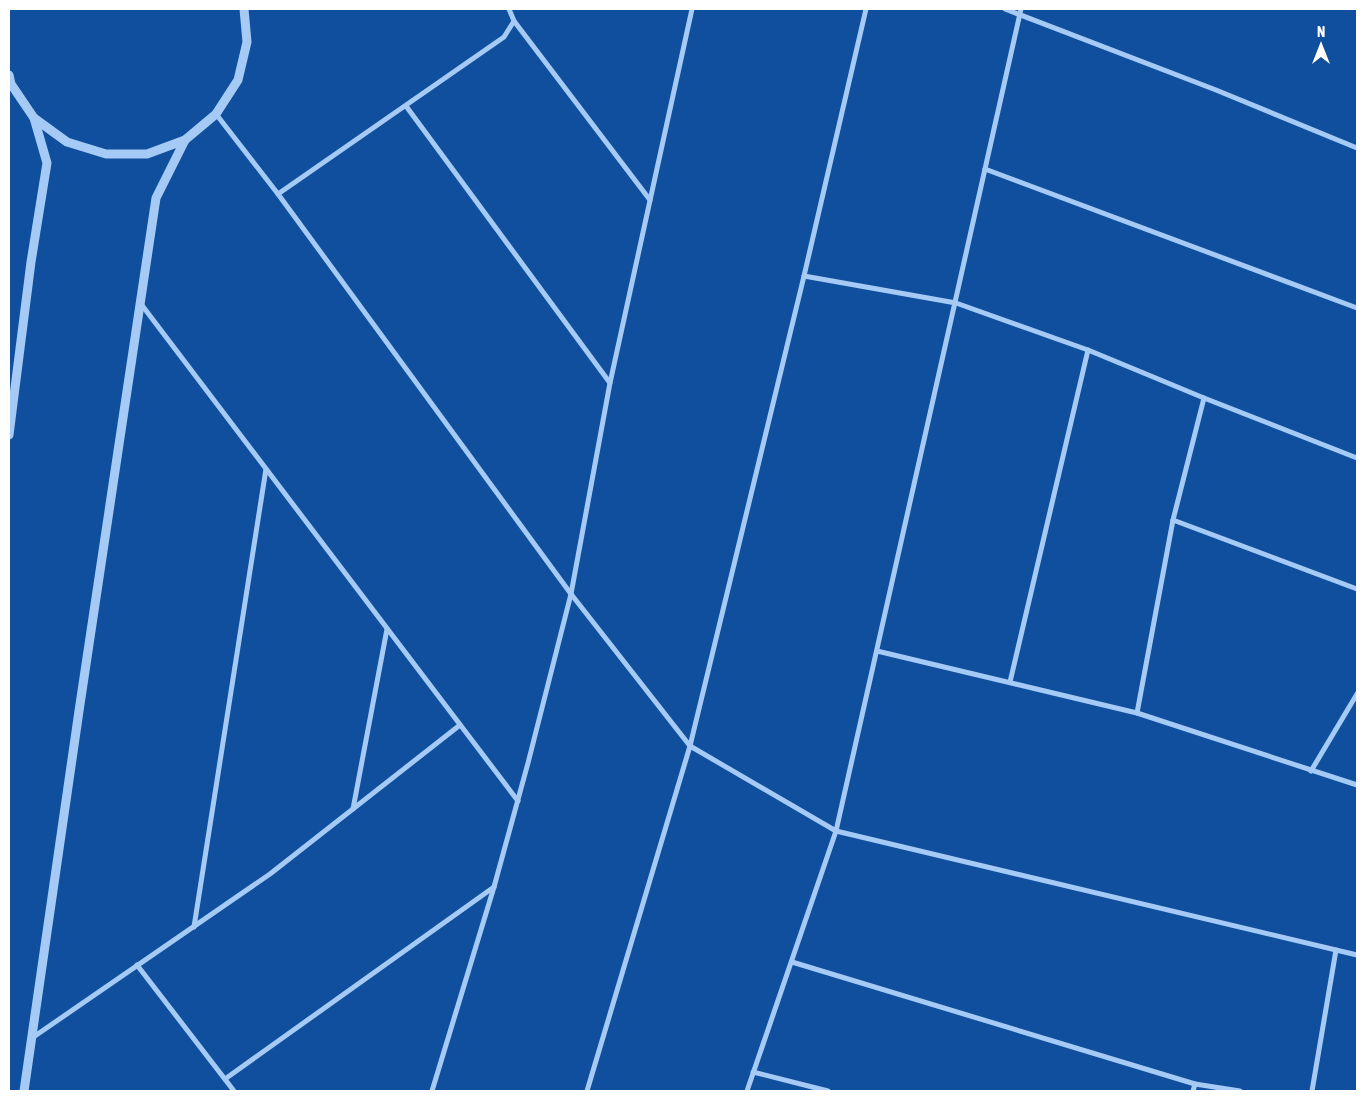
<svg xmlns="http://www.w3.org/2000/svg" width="1366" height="1100" font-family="'Asap Condensed',sans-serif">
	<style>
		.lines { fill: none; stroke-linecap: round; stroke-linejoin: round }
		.minor { stroke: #a5caf5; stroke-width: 5 }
		.tertiary { stroke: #a5caf5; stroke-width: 9 }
	</style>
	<rect width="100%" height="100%" fill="#104f9d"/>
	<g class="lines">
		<g class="minor">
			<path d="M1005,9L1216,90L1357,148"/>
			<path d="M514,21L650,200"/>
			<path d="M406,106L610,383L571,594L528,763L494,887L432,1091"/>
			<path d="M216,114L278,194L571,594L690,746L836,831L1357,955"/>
			<path d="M985,169L1357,308"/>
			<path d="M278,194L504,37L514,21L509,9"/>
			<path d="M804,276L956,303L1088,350L1204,398L1357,458"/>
			<path d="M141,304L518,801"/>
			<path d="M610,383L692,9"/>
			<path d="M1173,520L1357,589"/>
			<path d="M877,651L1137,713L1357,785"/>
			<path d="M1010,682L1088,350"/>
			<path d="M1137,713L1173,520L1204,398"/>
			<path d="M1311,771L1357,694"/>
			<path d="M353,809L387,629"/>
			<path d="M194,927L266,469"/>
			<path d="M792,962L1195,1084L1240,1091"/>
			<path d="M137,965L234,1091"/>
			<path d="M32,1038L270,874L460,725"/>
			<path d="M753,1072L828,1091"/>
			<path d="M225,1079L494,887"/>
			<path d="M587,1091L690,746L804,276L866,9"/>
			<path d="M747,1091L836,831L1021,9"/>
			<path d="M1193,1091L1195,1084"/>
			<path d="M1312,1091L1336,950"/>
		</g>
		<g class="tertiary">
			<path d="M9,75L11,84L34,118L67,142L106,154H147L185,140L216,114L238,80L247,42L244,9"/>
			<path d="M9,435L31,262L47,163L34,118"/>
			<path d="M24,1091L79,711L156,198L185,140"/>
		</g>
	</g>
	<rect width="1366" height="1100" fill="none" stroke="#ffffff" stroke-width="20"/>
	<g transform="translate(1321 45)" stroke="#104f9d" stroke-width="4" paint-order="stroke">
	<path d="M0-4L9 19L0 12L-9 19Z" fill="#ffffff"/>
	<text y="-8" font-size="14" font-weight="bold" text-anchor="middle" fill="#ffffff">N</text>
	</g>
</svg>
